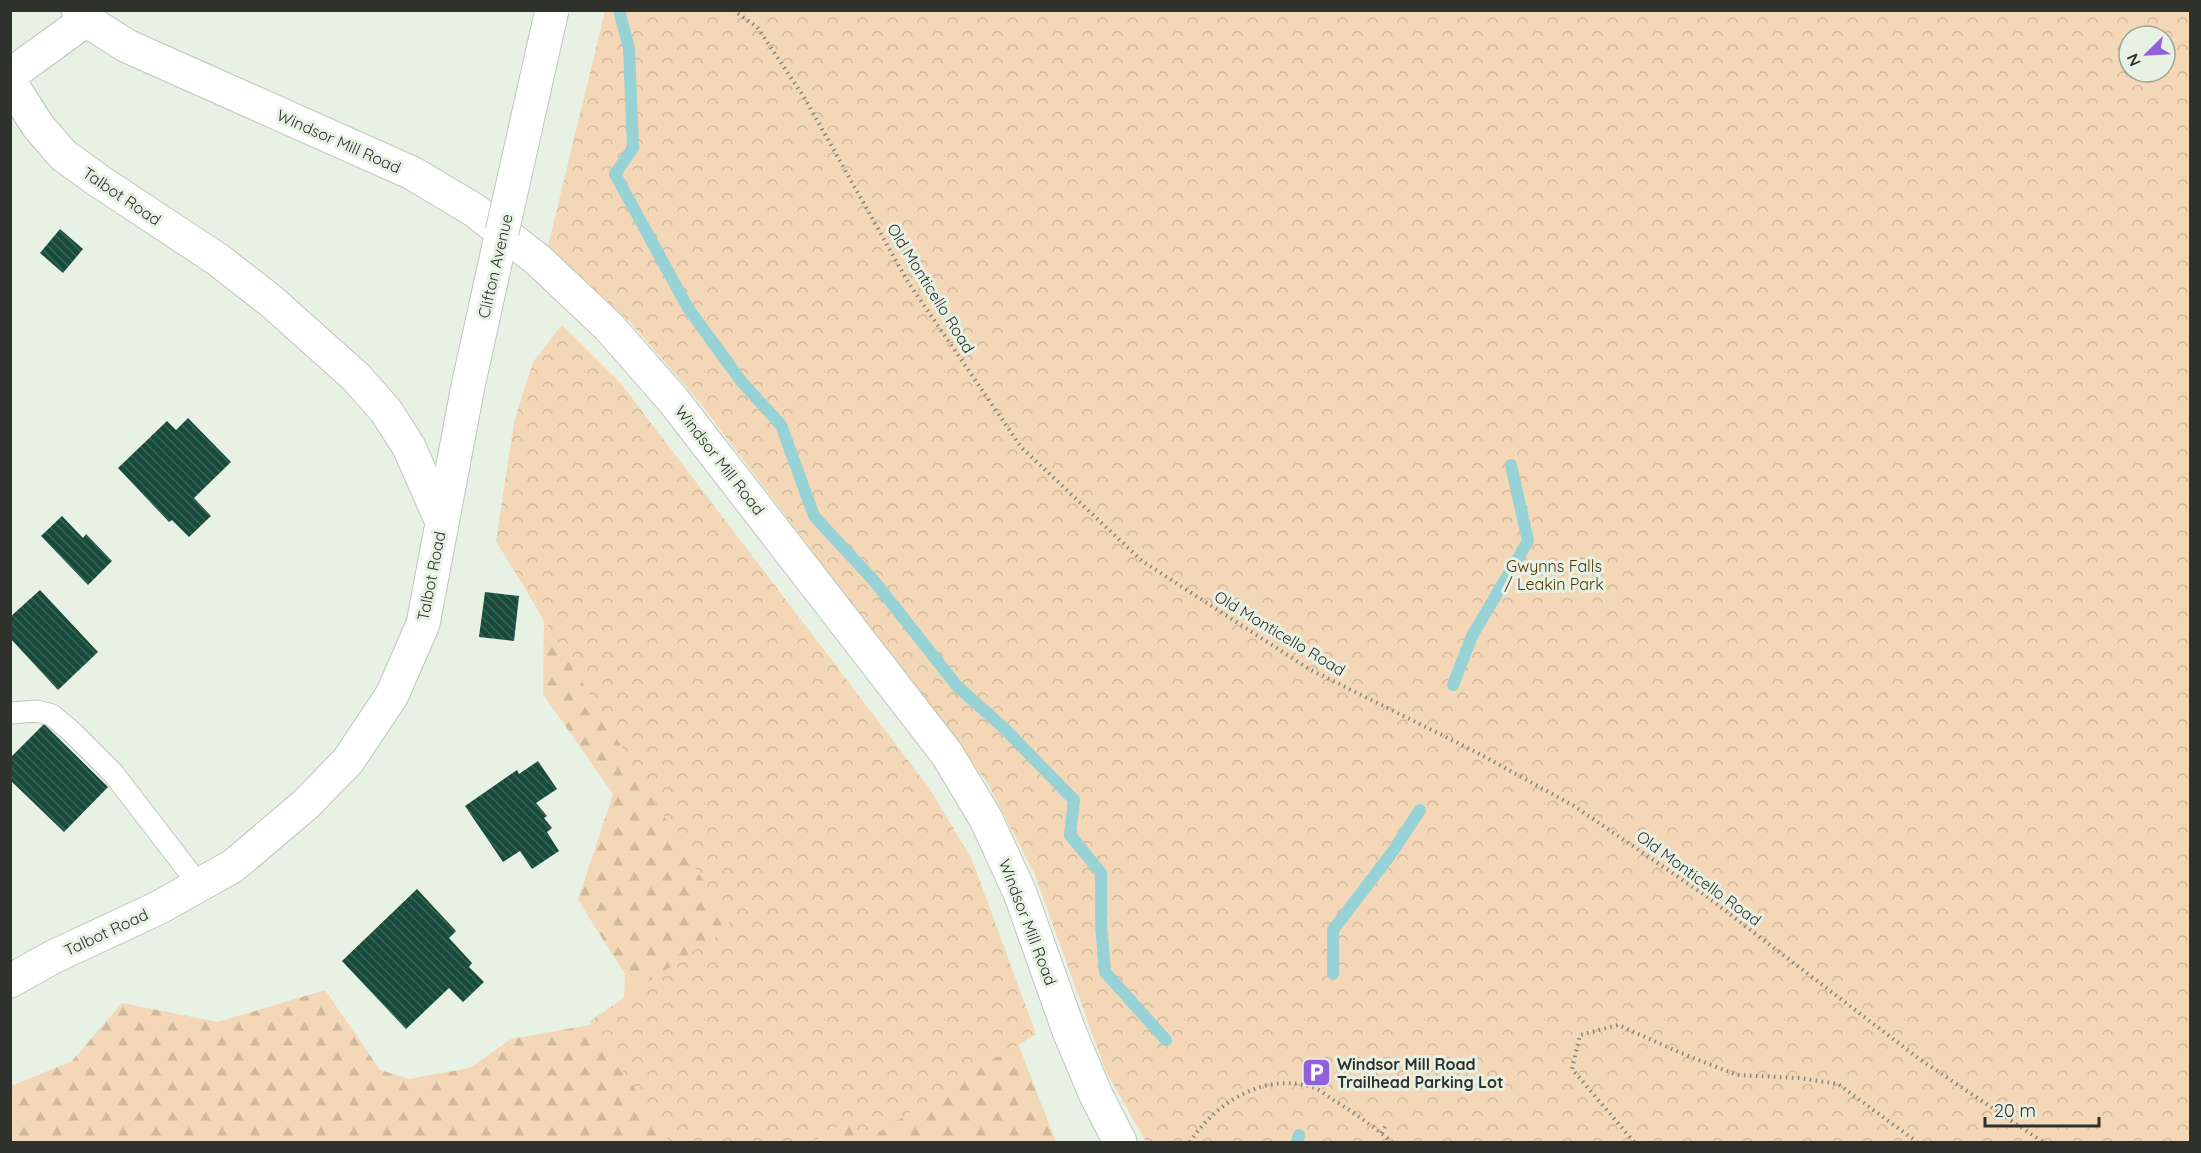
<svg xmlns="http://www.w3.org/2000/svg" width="2201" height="1153" font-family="Quicksand,sans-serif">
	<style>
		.forest { fill: url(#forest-firs) }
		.park { fill: url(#park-crowns); fill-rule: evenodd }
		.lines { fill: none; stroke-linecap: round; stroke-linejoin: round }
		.stream { stroke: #97d2d6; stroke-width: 12 }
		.building { fill: url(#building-back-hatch) }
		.lane-casing { stroke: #bdc6ba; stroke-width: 23 }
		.street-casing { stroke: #bdc6ba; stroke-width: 35 }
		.secondary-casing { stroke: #bdc6ba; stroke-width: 35 }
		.path { stroke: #82887f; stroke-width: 4; stroke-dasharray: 1.5 4.5; stroke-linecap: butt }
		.lane { stroke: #fff; stroke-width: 21 }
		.street { stroke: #fff; stroke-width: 33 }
		.secondary { stroke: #fff; stroke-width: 33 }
		.street-bridge-casing { stroke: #bdc6ba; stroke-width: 35; stroke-linecap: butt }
		.street-bridge { stroke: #fff; stroke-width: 33 }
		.labels { text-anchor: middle; stroke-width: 6; stroke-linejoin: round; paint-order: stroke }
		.street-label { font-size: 16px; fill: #2e312c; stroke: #e7f1e4 }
		.park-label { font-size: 16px; fill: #533506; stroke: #e7f1e4 }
		.poi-label { font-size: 16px; font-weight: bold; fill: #2e312c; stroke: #e7f1e4; text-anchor: start }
	</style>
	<defs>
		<pattern id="forest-firs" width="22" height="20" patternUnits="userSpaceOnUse" patternTransform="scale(1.5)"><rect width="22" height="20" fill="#f3d7b6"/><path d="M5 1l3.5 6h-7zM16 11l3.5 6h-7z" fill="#d1b99d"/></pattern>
		<pattern id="park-crowns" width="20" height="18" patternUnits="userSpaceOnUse" patternTransform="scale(1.5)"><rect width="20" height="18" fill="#f3d7b6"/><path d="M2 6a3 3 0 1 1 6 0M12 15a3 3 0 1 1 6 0" fill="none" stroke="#d1b99d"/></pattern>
		<pattern id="building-back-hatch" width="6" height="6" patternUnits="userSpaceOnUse" patternTransform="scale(1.5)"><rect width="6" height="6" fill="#184b3b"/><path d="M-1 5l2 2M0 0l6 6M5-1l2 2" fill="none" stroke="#3a6356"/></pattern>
	</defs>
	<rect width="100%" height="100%" fill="#e7f1e4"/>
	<path class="forest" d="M502,541L1007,1015L1056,1142H11V1086L72,1061L122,1003L218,1022L325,990L380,1070L409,1079L470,1068L511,1039L623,1019L625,974L578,900L613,794L543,694L544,622Z"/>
	<g class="park">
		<path d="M605,11H2190V1142H1146L1105,1069L1035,875L987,782L701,404L631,323L548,246ZM2129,36H2165V72H2129Z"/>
		<path d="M562,325L622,385L930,789L972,860L1036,1034L863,1142L849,1120L812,1142H670L590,1021L731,926L496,541L514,422L533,362Z"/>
	</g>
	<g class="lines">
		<g class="stream">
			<path d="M619,10L629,48L633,148L615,174L688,308L741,381L781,425L814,516L875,582L957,686L1006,730L1074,800L1070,835L1101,873V924L1105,972L1166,1040"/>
			<path d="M1453,685L1472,636L1528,541L1511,465"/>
			<path d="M1333,974V930L1391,854L1420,810"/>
			<path d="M1297,1142L1299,1135"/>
		</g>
	</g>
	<g class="building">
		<path d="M60,229L83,249L63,273L40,253Z"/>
		<path d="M188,418L231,462L194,498L211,516L189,537L172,520L169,522L118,468L167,421L176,430Z"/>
		<path d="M62,516L83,538L86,534L112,561L88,585L41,536Z"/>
		<path d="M40,590L98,652L58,690L10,638V617Z"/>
		<path d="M485,592L519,596L514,641L479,637Z"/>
		<path d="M44,724L108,787L64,832L10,780V758Z"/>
		<path d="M538,761L557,789L536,803L547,816L544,818L552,828L547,832L559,851L532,869L520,851L503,862L465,806L517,770L519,774Z"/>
		<path d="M417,889L456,931L449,938L472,963L469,967L484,982L463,1002L449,988L406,1029L342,961Z"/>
	</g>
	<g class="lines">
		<defs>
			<path id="lane" d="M10,713L37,711L52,715L72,732L113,773L199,885"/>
			<g id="street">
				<path d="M10,75L86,20"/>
				<path d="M10,82L38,126L63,155L99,181L217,259L271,301L356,377L386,411L409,447L442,522"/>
				<path d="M10,981L53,957L158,908L233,866L305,805L348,761L392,695L423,624L468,386L502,232"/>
			</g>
			<path id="secondary" d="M78,10L86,20L127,46L412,173L474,210L538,260L609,327L673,400L947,754L986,819L1020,893L1069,1031L1096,1095L1120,1142"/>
		</defs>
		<use href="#lane" class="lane-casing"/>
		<use href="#street" class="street-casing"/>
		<use href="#secondary" class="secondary-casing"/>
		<g class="path">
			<path d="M733,10L757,27L804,97L908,282L1021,447L1142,561L1309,669L1476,752L1574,806L1706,896L1918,1058L2043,1142"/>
			<path d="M1381,1133L1387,1124"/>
			<path d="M1190,1142C1215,1103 1264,1072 1312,1087C1319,1089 1326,1095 1332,1099C1353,1112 1373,1126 1392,1142"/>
			<path d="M1634,1142L1572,1069L1580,1035L1618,1025L1681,1053L1737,1075L1799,1078L1838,1084L1917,1142"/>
		</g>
		<use href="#lane" class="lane"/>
		<use href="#street" class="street"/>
		<use href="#secondary" class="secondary"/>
		<defs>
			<path id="street-bridge" d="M502,232L552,10"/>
		</defs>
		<use href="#street-bridge" class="street-bridge-casing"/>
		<use href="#street-bridge" class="street-bridge"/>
	</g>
	<defs>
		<symbol id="parking-square" viewBox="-11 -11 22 22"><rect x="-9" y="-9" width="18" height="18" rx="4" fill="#9260da" stroke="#e7f1e4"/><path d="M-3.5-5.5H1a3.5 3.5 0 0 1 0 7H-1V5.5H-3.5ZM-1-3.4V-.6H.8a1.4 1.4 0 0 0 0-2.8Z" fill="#fff"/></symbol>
	</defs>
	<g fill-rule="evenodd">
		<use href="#parking-square" x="1300" y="1056" width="33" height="33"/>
	</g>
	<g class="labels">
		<g class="street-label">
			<text transform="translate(339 141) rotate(24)" y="6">Windsor Mill Road</text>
			<text transform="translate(122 196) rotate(34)" y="6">Talbot Road</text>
			<text transform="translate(495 266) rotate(-77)" y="6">Clifton Avenue</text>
			<text transform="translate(931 288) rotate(58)" y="6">Old Monticello Road</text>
			<text transform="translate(720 460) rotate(52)" y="6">Windsor Mill Road</text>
			<text transform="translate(431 576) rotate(-79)" y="6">Talbot Road</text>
			<text transform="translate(1280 633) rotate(31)" y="6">Old Monticello Road</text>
			<text transform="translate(1699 878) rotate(36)" y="6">Old Monticello Road</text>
			<text transform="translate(1028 922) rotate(69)" y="6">Windsor Mill Road</text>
			<text transform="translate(106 932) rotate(-25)" y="6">Talbot Road</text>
		</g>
		<g class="park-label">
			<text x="1554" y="572">Gwynns Falls<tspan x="1554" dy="18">/ Leakin Park</tspan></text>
		</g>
		<g class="poi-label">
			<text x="1337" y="1070">Windsor Mill Road<tspan x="1337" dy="18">Trailhead Parking Lot</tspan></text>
		</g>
	</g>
	<rect width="2201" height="1153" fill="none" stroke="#2e312c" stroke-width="24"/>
	<g transform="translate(2147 54) rotate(246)"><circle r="28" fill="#e7f1e4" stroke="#9da49a" stroke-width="1.5"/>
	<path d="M0-4.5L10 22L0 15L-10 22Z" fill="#9260da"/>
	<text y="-9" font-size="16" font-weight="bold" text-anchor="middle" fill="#2e312c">N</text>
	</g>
	<path d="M1985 1117v9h114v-9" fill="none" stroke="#2e312c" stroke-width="3"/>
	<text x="1994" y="1117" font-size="18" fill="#2e312c" stroke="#e7f1e4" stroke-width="4.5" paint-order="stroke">20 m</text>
</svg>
